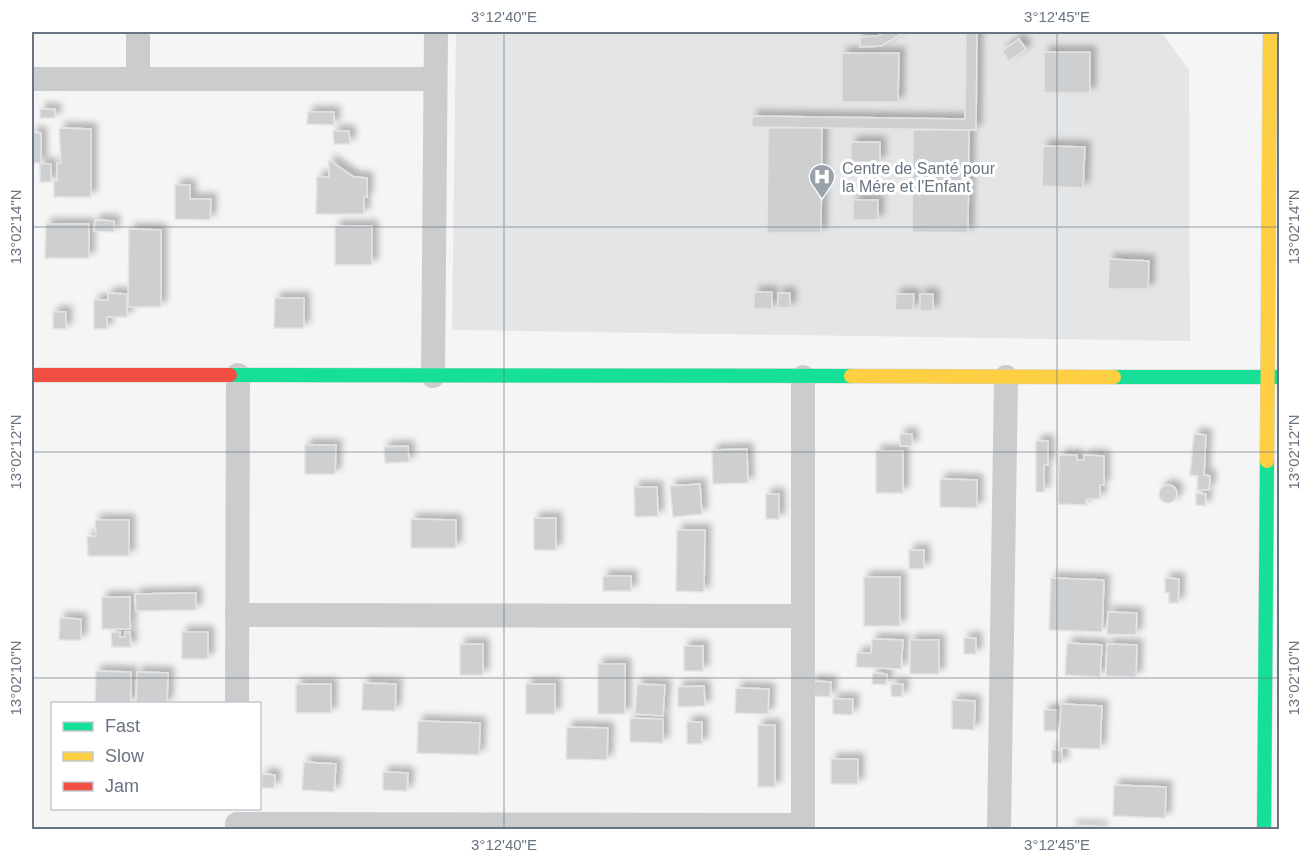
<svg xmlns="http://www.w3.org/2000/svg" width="1311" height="861" font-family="Helvetica,sans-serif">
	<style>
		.built { fill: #e4e5e6 }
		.building { fill: #cecfd0; stroke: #e4e4e4; stroke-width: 1.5; filter: url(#shadow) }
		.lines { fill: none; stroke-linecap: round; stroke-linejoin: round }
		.fast-casing { stroke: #d1d2d3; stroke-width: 15 }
		.slow-casing { stroke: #d1d2d3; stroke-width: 15 }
		.jam-casing { stroke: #d1d2d3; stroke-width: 15 }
		.street { stroke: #cbcccd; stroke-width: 24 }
		.fast { stroke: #16e098; stroke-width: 14 }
		.slow { stroke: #ffcf43; stroke-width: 14 }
		.jam { stroke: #f24e42; stroke-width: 14 }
		.ticks { fill: none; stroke: #687481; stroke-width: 1.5; stroke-opacity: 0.45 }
		.labels { text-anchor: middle; stroke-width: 6; stroke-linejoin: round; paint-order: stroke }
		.poi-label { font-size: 16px; fill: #687481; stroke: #fff; text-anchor: start }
		.neatline { fill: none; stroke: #687481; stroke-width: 2 }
		.ticks-label { font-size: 15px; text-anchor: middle; fill: #687481 }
	</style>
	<defs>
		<filter id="shadow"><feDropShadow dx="5.5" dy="-5.5" stdDeviation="3" flood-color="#0004"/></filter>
	</defs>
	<rect width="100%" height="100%" fill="#f5f5f5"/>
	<path class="built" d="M456,32H1161L1189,70L1190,341L452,330Z"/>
	<g class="building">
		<path d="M885,32H905L881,46L860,47V37L878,36Z"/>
		<path d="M966,32H977L976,130L752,127V116L965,119Z"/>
		<path d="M1019,39L1026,49L1009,61L1002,51Z"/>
		<rect x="1044" y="52" width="46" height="41"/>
		<path d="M842,53H899L898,102H842Z"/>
		<rect x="40" y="109" width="15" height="9"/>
		<path d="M308,112H334V125L307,124Z"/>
		<path d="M59,128L91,129V197H54V181H57V163H61Z"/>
		<path d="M768,128H822L821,233H767Z"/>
		<path d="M913,130H969L968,233L912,232Z"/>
		<path d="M333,131H349L350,144H334Z"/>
		<path d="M32,132L41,133V163H32Z"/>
		<rect x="851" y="142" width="29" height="20"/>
		<path d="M1043,146L1085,147L1083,188L1042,186Z"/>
		<path d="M329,160L354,177L367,178V197H364V214H316L317,177H329Z"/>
		<rect x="40" y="164" width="11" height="18"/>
		<path d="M175,185H190V199H211L210,220L175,219Z"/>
		<rect x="853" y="200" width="25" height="20"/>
		<path d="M95,220L114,221V232L94,231Z"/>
		<path d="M46,224H89V258H45Z"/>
		<rect x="335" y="226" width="37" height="39"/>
		<path d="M129,229L161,230V307H128Z"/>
		<path d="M1109,259L1149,261L1148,289H1108Z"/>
		<rect x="754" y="292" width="18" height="17"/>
		<path d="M108,293L127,294V317H107V329H94V300H108Z"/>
		<rect x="778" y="293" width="12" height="15"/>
		<path d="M896,294H914L913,310H895Z"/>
		<rect x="920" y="294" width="13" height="17"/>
		<path d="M275,298H304V328H274Z"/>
		<rect x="53" y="312" width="13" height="17"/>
		<rect x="900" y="434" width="12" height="12"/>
		<path d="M1194,434L1206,435L1204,475L1210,476L1209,490H1197L1198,476L1190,475Z"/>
		<path d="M1036,441H1048V465H1044V492H1036Z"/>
		<path d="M305,445H336L335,474H305Z"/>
		<path d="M408,446L409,462L385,463L384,447Z"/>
		<path d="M747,449L748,483L713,484L712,450Z"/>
		<rect x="876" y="451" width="27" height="42"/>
		<path d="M1059,455H1077V460H1084V455L1104,456V485H1100V499H1086V505L1058,504Z"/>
		<path d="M940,479L977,480V508L940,507Z"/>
		<path d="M700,484L702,514L673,517L670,486Z"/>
		<circle cx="1168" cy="494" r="9"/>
		<path d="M634,487H657L658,516L635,517Z"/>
		<path d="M1196,493L1206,494L1205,506L1196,505Z"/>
		<rect x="766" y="494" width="13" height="25"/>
		<rect x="534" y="518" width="22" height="32"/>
		<path d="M411,519L456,520V548H411Z"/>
		<path d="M95,520H129V556H88L87,537L96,536Z"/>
		<path d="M677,530H705L704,592L676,591Z"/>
		<rect x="909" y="550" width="15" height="19"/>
		<rect x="603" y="576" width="28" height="15"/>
		<rect x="864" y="577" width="36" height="49"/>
		<path d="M1051,578L1104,580L1102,632L1049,630Z"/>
		<path d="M1165,578L1179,579L1178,603H1169V593H1165Z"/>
		<path d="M196,593V610L136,611L135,594Z"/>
		<rect x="102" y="597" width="28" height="32"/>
		<path d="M1108,612L1137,613L1136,635L1107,634Z"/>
		<path d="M60,618L81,619V640H59Z"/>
		<path d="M111,632H120V637H125V632H130L131,647H112Z"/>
		<rect x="182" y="632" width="26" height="27"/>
		<rect x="964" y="638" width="12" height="16"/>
		<path d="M872,639L903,640L901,669L856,667L857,653H871Z"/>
		<rect x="910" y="640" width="29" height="34"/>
		<path d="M1067,643L1102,645L1100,677L1065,675Z"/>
		<rect x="460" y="644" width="23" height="31"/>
		<path d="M1107,644L1137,645L1136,677L1106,676Z"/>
		<rect x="684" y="646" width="19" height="25"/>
		<rect x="598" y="664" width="27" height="50"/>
		<path d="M96,671L131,672V704H95Z"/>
		<path d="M137,672L168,673L167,704H136Z"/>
		<path d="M873,673L887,674L886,685L872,684Z"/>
		<path d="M811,681L831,682L830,697L811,696Z"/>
		<path d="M363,683L396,684L395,711L362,710Z"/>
		<rect x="296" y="684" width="35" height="29"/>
		<rect x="526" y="684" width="29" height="30"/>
		<path d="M637,684L665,685L663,716L635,714Z"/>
		<path d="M891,684H903L902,697L891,696Z"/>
		<path d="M704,686L705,706L678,707V687Z"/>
		<path d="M736,688L769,689L768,714L735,713Z"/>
		<path d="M833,699H853L852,715L833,714Z"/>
		<path d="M952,700L975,701L974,730L952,729Z"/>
		<path d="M1061,704L1102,706L1100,749L1059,748Z"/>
		<rect x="1044" y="710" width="13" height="21"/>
		<path d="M630,718L663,719V743L630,742Z"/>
		<path d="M418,721L480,723L479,755L417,753Z"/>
		<rect x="687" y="722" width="15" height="22"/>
		<rect x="758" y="725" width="17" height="62"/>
		<path d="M567,727L608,728L607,760L566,759Z"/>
		<rect x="1052" y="750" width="10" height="13"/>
		<rect x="831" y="759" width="27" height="25"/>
		<path d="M304,762L336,764L334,792L302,790Z"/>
		<path d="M383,772L408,773L407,791L383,790Z"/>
		<path d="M262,774L275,775L274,788H262Z"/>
		<path d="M1114,785L1166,787L1165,818L1113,816Z"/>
		<path d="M1072,826L1102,827V830H1072Z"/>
	</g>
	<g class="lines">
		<defs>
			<g id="fast">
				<path d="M230,375L851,376"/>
				<path d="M1114,377H1280"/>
				<path d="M1264,830L1267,461"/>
			</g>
			<g id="slow">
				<path d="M851,376L1114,377"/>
				<path d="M1267,461L1270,32"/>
			</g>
			<path id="jam" d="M32,375H230"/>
		</defs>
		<use href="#fast" class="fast-casing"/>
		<use href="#slow" class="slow-casing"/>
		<use href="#jam" class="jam-casing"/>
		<g class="street">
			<path d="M32,79H435"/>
			<path d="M138,79V32"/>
			<path d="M433,376L436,32"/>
			<path d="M237,615L803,616"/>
			<path d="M237,704L238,375"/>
			<path d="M237,824L803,825"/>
			<path d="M803,830V377"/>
			<path d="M999,830L1006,377"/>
		</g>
		<use href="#fast" class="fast"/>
		<use href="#slow" class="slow"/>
		<use href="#jam" class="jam"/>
	</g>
	<path class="ticks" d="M504,32V830M1057,32V830M32,227H1280M32,452H1280M32,678H1280"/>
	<defs>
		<symbol id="hospital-pin" viewBox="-11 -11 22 30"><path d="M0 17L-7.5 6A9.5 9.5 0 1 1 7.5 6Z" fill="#99a1aa" stroke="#fff"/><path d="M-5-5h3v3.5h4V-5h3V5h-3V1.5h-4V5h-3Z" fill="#fff"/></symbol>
	</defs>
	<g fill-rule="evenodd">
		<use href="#hospital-pin" x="807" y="162" width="30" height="40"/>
	</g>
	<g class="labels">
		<g class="poi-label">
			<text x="842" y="174">Centre de Santé pour<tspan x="842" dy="18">la Mére et l'Enfant</tspan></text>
		</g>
	</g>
	<rect width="1311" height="861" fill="none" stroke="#ffffff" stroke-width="66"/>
	<rect x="51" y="702" width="210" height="108" fill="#ffffff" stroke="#c3c7cd" stroke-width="1.5"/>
	<rect x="63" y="722" width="30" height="9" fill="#16e098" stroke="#c3c7cd" stroke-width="1.5"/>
	<text x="105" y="732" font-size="18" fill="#687481">Fast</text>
	<rect x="63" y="752" width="30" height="9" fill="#ffcf43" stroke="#c3c7cd" stroke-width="1.5"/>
	<text x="105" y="762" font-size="18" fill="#687481">Slow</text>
	<rect x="63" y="782" width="30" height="9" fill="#f24e42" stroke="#c3c7cd" stroke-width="1.5"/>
	<text x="105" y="792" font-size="18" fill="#687481">Jam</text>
	<rect x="33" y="33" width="1245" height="795" class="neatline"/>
	<g class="ticks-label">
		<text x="504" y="22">3°12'40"E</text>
		<text x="1057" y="22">3°12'45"E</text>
		<text transform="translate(16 227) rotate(-90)" y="5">13°02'14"N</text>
		<text transform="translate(1294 227) rotate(-90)" y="5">13°02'14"N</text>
		<text transform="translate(16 452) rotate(-90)" y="5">13°02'12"N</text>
		<text transform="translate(1294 452) rotate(-90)" y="5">13°02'12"N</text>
		<text transform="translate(16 678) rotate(-90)" y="5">13°02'10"N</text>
		<text transform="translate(1294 678) rotate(-90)" y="5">13°02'10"N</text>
		<text x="504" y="850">3°12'40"E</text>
		<text x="1057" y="850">3°12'45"E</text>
	</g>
</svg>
